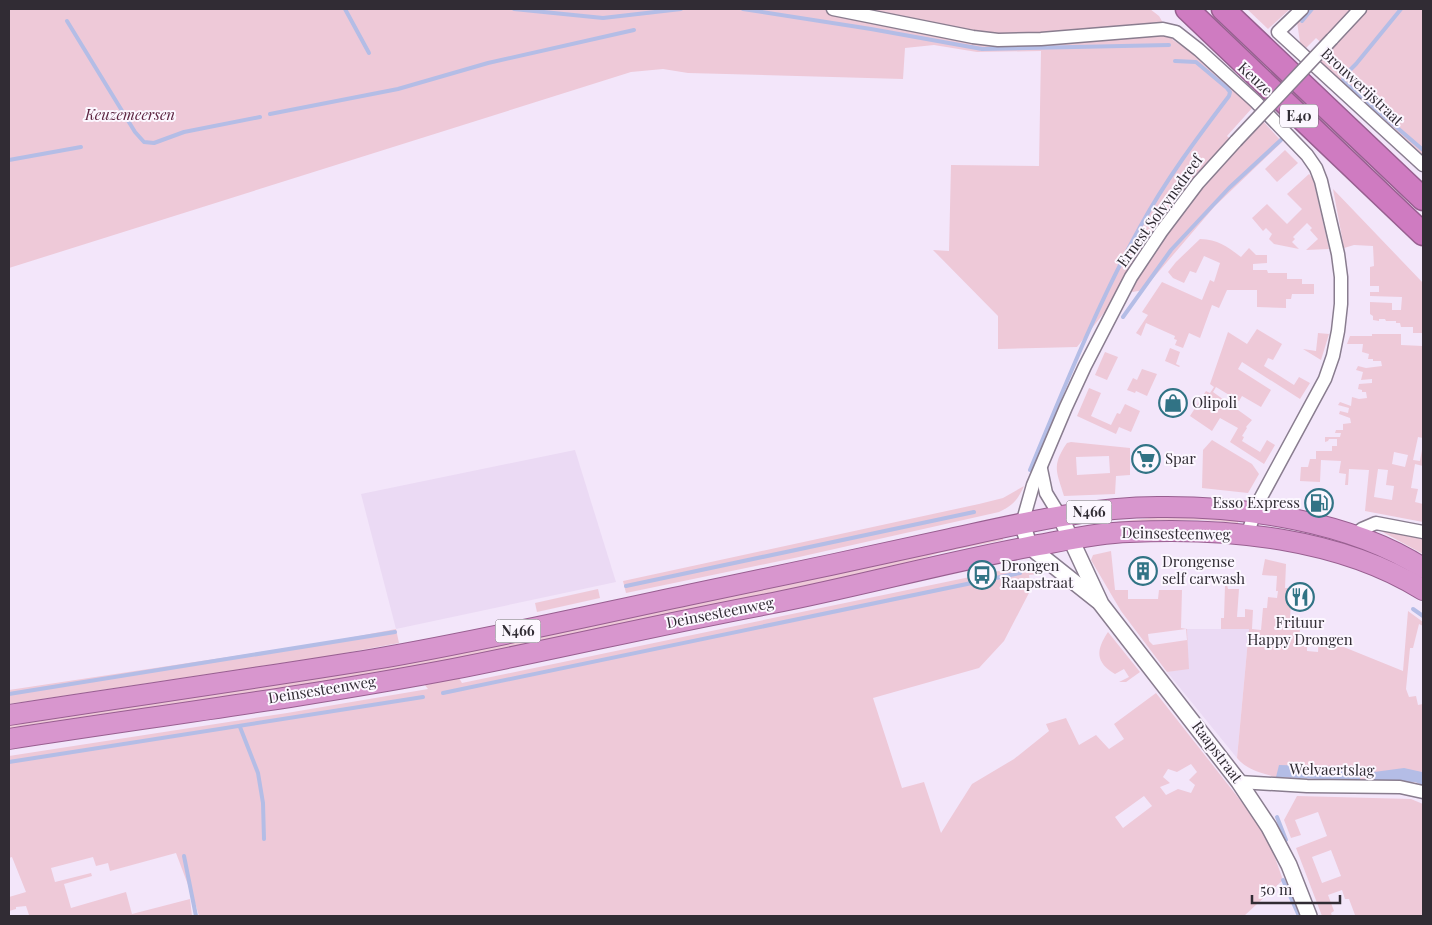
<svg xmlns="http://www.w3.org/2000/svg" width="1432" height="925" font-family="'Playfair Display',serif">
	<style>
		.built { fill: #ebdaf4 }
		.green { fill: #eec9d8; fill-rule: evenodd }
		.water { fill: #b4bde6 }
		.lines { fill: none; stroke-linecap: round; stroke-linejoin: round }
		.stream { stroke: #b4bde6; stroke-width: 4 }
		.minor-casing { stroke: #897d8f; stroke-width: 15 }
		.tertiary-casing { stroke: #897d8f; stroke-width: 18 }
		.trunk-casing { stroke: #985f90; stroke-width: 22 }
		.motorway-casing { stroke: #985f90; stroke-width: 25 }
		.minor { stroke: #fff; stroke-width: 12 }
		.tertiary { stroke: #fff; stroke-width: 15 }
		.trunk { stroke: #d896ce; stroke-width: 20 }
		.motorway { stroke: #cf7bc1; stroke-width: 22 }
		.minor-bridge-casing { stroke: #897d8f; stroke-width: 15; stroke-linecap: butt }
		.minor-bridge { stroke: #fff; stroke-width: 12 }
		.labels { text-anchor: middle; stroke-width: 4; stroke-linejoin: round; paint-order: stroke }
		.shield { fill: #fcf7ff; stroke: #6e6971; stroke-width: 1 }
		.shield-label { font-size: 14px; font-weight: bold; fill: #312c34 }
		.street-label { font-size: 15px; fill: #312c34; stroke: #fcf7ff }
		.park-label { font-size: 15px; font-style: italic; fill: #5c2440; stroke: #fcf7ff }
		.poi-label { font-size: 15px; fill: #312c34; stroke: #fcf7ff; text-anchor: start }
	</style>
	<rect width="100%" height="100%" fill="#f3e6fa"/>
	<g class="built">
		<path d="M575,450L616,582L396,629L361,494Z"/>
		<path d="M1187,629H1249L1237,758L1167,672L1188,668Z"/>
	</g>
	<g class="green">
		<path d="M9,9H1150L1159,16L1173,40L1208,63L1253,107L1227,136L1238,146L1262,120L1282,142L1215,206L1143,290L1133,292L1122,286L1115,299L1077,347L998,349V316L933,250L949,251L951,165L1039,166L1041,51L977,52L934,45L905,48L903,79L688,73L663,69L631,72L9,268Z"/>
		<path d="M1247,9H1290L1268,29Z"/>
		<path d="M1308,9H1423V157L1318,62L1328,49L1316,38L1306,48L1300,42L1297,22Z"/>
		<path d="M1285,150L1298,163L1277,182L1265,169Z"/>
		<path d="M1309,174L1313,179L1329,249L1306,250L1318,239L1310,230L1312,228L1307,223L1293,237L1295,239L1292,242L1299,249L1274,244L1269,239L1272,234L1266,228L1263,231L1252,218L1267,204L1287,224L1302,209L1287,194Z"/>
		<path d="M1333,189L1423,283V333H1413V327H1401L1400,323H1396V321H1386L1385,319H1379V321L1373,320V316L1370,314V302L1392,303V310H1401L1402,297L1370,296V292H1379V286H1370V267L1374,266L1373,246L1354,245L1344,248Z"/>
		<path d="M1200,239C1219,240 1226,246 1241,257L1249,248L1256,255H1267V263L1253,264V270H1267L1268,273H1287V279H1302V284H1314V294H1292L1291,299H1286V308L1257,307V290H1227L1219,308L1212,305L1200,338L1189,333L1183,348L1175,345L1177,340L1174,339L1175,336L1146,323L1141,336L1136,333L1148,315L1142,312L1162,282L1202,300L1210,280L1214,282L1215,279L1220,263L1204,256L1196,273L1190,271L1184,283L1173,278L1168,272L1176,262Z"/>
		<path d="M1257,329L1282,344L1273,360L1268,358L1264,366L1294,385L1299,377L1310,383L1300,399L1242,362L1238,369L1271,390L1261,407L1242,396L1239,401L1216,387L1213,392L1252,420L1246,427L1247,428L1242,436L1244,437L1242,441L1260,452L1267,440L1275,445L1264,464L1230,442L1238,428L1220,418L1212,431L1190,416L1206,391L1210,393L1214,387L1210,384L1228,332L1247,344Z"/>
		<path d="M1318,333L1329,334L1321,360L1303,349L1316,351Z"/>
		<path d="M1372,334H1401V345L1423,346V438L1418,437L1413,460L1420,461L1423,444V466L1415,464L1411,488L1418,489L1415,502L1423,504V522L1365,511L1369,470L1349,469L1348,485H1345L1346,474L1339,473L1341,461L1321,460L1320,482L1300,481L1301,467H1308L1310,459H1316V451H1332V446H1337V439H1329L1328,441L1325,442V437H1340L1341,433H1335L1336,430H1343V424L1351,423L1350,418L1339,414L1340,411L1348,413L1349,408L1338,405L1340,402L1351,406L1352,397L1359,399L1367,398L1366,392H1362V390L1358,389L1359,384L1372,383V379L1361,380L1363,372L1356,370L1358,366L1366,368L1382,366L1381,361H1373V359H1368L1369,354L1362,352L1363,344H1347L1350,336H1372ZM1394,452L1408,455L1405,467L1392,464ZM1378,469L1388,470L1386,485L1394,486L1392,500L1374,497Z"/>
		<path d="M1170,348L1180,352L1176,364L1180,366L1179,367L1165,361Z"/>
		<path d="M1105,352L1118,357L1107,380L1095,375Z"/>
		<path d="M1142,369L1157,374L1147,396L1136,391L1135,393L1127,390L1133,378L1137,380Z"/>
		<path d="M1089,388L1101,393L1091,416L1111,425L1117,413L1120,414L1125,404L1140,411L1131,432L1119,427L1116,434L1077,416Z"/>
		<path d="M1212,440L1252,464L1259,474L1248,493L1202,488L1203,450Z"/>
		<path d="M1071,442L1130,448V475L1116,476L1115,494L1064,496C1057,472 1051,466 1067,443ZM1109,456L1110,473L1077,475L1076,457Z"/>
		<path d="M1024,486C1017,501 1013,505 999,512L799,557L626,593L623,581L979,504L1003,498Z"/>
		<path d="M1176,515L1238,519V523L1204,520H1158L1138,525L1101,528L1100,524Z"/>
		<path d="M1381,528L1423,539V554L1379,530Z"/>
		<path d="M1003,537V540L939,553L896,567L437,666L9,733V723Z"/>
		<path d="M1111,551L1115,590H1128V599H1158L1159,590H1182L1181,628L1187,629L1189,669L1167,672L1121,611L1091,560L1093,555ZM1186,629L1187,640L1153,645L1149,641L1148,634Z"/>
		<path d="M1265,559L1286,564L1285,588H1292L1290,619H1298V625L1308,626V630L1300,629L1299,645L1307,646V651L1318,652L1319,637L1403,671L1408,611L1423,622V626L1419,624L1413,648H1410L1406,689L1409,697L1416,696L1418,705L1423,704V785L1415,782L1276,777C1261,773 1247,770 1237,758L1249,629H1221V618H1224L1225,585H1227L1228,589H1239L1237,617H1245V609L1253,610L1252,629L1261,630L1263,608H1267L1268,597L1277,598L1278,591H1276L1277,576L1262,575Z"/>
		<path d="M1027,565L1039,566V574L1029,575L1031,589L1004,641L979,668L873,698L902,788L924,782L941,833L972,784L1014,759L1049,731L1046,724L1066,718L1079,745L1096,735L1109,749L1124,739L1114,724L1156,693L1259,824L1269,841L1283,880L1244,916H199L196,906L176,853L110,871L108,863L96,866L93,857L51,868L55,882L91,873L92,876L64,884L71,908L126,892L132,914L190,899L192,916H24L29,915L26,906L16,907V909L9,911V897L26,892L12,857L9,858V756L287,713L428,689L425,685L459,678L462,683ZM1191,764L1197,772L1189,780L1195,785L1191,793L1178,789L1166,795L1160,787L1170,783L1163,777L1168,769L1177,772ZM1144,796L1152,806L1123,828L1115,817Z"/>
		<path d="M598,589L600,598L537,612L535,603Z"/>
		<path d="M396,629L399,643L329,656L9,704V690L327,642Z"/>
		<path d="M1108,632L1140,672L1126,682H1119L1129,677L1124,669L1115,674C1095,662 1096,650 1108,632Z"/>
		<path d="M1297,796L1411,799L1423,804V916H1353L1355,915L1349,899H1345L1342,890L1328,895L1334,911L1331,913L1332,916H1322L1296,848L1327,836L1318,812L1295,820L1301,835L1291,838L1284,820ZM1331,850L1341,876L1322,883L1312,857Z"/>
	</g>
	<g class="water">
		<path d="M1279,765L1346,767L1358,772L1361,781L1276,777Z"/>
		<path d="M1404,768L1422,772L1423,785L1415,782L1374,781V772Z"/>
	</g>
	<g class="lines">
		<g class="stream">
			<path d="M345,9L369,53"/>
			<path d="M514,9L603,18L681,9"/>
			<path d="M743,9L871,29L982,49L1169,45"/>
			<path d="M1401,9L1356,64L1343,77L1344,82L1423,150"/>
			<path d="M67,21L135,132L144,142L154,143L184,132L260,117"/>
			<path d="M1302,21L1312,9"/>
			<path d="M270,114L398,89L488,63L634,30"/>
			<path d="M9,160L81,147"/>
			<path d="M1123,317L1171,250L1229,188L1282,139"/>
			<path d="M1030,470C1064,388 1097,305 1140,227C1165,181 1197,138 1229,96L1230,92L1227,88L1196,62L1175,61"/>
			<path d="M626,586L974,512"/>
			<path d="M1413,609L1423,616"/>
			<path d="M443,693L1020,573"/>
			<path d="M9,694L395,632"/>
			<path d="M240,727L258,773L263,803L264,839"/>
			<path d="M9,762L423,697"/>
			<path d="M1277,817L1286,840"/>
			<path d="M184,856L196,916"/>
			<path d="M1283,880L1299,916"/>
		</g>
		<defs>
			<g id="minor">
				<path d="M833,9L973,37L998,40L1041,39L1163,29L1176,32L1199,50L1256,102L1307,155L1316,168L1321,181L1338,254L1341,277V304L1338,331L1333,356L1325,379L1259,501L1247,535"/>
				<path d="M1302,9L1278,32L1423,165"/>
				<path d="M1332,39L1360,9"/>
				<path d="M1041,469L1046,493L1060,516"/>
				<path d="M1022,524L1033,485L1066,407L1085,366L1131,277L1161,232L1198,183L1236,141"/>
				<path d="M1354,535L1362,529L1376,523L1423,532"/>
				<path d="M1239,782L1307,786L1400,787L1423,792"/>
			</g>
			<g id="tertiary">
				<path d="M1060,516L1101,604L1239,782L1269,827L1289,865L1309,916"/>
				<path d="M1022,524L1030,547L1098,601"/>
			</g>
			<g id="trunk">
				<path d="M9,715C131,696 253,679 375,659C480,641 584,617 688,595C775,577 863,558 950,539C1019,524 1088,507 1158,507C1244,506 1350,521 1423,568"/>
				<path d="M9,739C157,716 306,697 453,669C560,648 666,623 773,603C859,586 943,563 1028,547C1062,541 1095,533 1129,532C1226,527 1340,538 1423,590"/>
			</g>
			<g id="motorway">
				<path d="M1187,9L1423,234"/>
				<path d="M1223,9L1423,199"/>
			</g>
		</defs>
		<use href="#minor" class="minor-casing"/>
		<use href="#tertiary" class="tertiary-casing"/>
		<use href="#trunk" class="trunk-casing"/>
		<use href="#motorway" class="motorway-casing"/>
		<use href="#minor" class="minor"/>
		<use href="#tertiary" class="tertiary"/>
		<use href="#trunk" class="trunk"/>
		<use href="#motorway" class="motorway"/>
		<defs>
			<path id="minor-bridge" d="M1236,141L1332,39"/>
		</defs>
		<use href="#minor-bridge" class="minor-bridge-casing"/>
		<use href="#minor-bridge" class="minor-bridge"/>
	</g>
	<defs>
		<symbol id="shop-ring" viewBox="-11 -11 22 22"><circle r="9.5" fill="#fcf7ff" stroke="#317385" stroke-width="1.5"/><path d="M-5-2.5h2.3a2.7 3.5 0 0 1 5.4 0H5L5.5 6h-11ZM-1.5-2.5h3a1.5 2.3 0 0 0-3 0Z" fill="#317385"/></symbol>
		<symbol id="supermarket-ring" viewBox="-11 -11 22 22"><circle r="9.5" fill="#fcf7ff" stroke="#317385" stroke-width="1.5"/><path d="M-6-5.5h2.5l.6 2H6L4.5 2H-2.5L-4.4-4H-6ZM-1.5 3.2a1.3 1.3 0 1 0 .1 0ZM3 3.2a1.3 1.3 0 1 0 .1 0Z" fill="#317385"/></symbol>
		<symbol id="fuel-ring" viewBox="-11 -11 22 22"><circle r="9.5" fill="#fcf7ff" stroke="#317385" stroke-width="1.5"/><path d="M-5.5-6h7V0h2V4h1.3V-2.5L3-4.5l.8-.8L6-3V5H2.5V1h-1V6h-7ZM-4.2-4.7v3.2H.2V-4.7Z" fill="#317385"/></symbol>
		<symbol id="building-ring" viewBox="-11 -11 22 22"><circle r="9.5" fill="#fcf7ff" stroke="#317385" stroke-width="1.5"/><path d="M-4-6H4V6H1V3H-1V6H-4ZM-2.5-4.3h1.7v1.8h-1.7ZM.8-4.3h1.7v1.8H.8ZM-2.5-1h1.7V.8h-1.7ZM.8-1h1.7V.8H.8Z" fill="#317385"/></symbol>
		<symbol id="bus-ring" viewBox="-11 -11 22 22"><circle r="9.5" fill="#fcf7ff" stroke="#317385" stroke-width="1.5"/><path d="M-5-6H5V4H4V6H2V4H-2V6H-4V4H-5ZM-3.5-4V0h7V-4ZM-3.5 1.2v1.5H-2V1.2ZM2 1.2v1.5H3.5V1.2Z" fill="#317385"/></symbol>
		<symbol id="restaurant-ring" viewBox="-11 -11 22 22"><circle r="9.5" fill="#fcf7ff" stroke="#317385" stroke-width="1.5"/><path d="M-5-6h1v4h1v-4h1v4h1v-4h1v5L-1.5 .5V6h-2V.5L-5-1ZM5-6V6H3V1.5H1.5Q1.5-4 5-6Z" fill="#317385"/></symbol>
	</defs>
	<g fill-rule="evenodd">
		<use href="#shop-ring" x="1157" y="387" width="32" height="32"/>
		<use href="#supermarket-ring" x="1130" y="443" width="32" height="32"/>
		<use href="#fuel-ring" x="1303" y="487" width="32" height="32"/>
		<use href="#building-ring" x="1127" y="555" width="32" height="32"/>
		<use href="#bus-ring" x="966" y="559" width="32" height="32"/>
		<use href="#restaurant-ring" x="1284" y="581" width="32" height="32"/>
	</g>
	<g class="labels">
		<g class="shield">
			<rect x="1280" y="104.5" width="38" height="23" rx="4"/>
			<rect x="1066.5" y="500.5" width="45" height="23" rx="4"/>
			<rect x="495.5" y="619.5" width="45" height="23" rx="4"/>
		</g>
		<g class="shield-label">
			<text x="1299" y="121">E40</text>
			<text x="1089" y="517">N466</text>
			<text x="518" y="636">N466</text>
		</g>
		<g class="street-label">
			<text transform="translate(1255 79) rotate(43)" y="5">Keuze</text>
			<text transform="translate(1362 87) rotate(43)" y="5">Brouwerijstraat</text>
			<text transform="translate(1160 211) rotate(-54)" y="5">Ernest Solvynsdreef</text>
			<text transform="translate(1176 534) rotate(1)" y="5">Deinsesteenweg</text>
			<text transform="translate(720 613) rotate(-11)" y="5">Deinsesteenweg</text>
			<text transform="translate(322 690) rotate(-9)" y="5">Deinsesteenweg</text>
			<text transform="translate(1217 752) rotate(53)" y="5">Raapstraat</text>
			<text transform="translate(1332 770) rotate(1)" y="5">Welvaertslag</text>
		</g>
		<g class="park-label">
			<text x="130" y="120">Keuzemeersen</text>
		</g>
		<g class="poi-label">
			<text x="1192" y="408">Olipoli</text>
			<text x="1165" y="464">Spar</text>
			<text x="1300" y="508" text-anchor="end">Esso Express</text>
			<text x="1162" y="567">Drongense<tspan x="1162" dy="17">self carwash</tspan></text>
			<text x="1001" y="571">Drongen<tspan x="1001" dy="17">Raapstraat</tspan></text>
			<text x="1300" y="628" text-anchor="middle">Frituur<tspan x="1300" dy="17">Happy Drongen</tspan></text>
		</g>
	</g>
	<rect width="1432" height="925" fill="none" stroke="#312c34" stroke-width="20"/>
	<path d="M1252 895v8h88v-8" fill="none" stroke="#312c34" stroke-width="2.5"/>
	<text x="1260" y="895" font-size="15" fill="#312c34" stroke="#fcf7ff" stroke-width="4" paint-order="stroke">50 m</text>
</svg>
